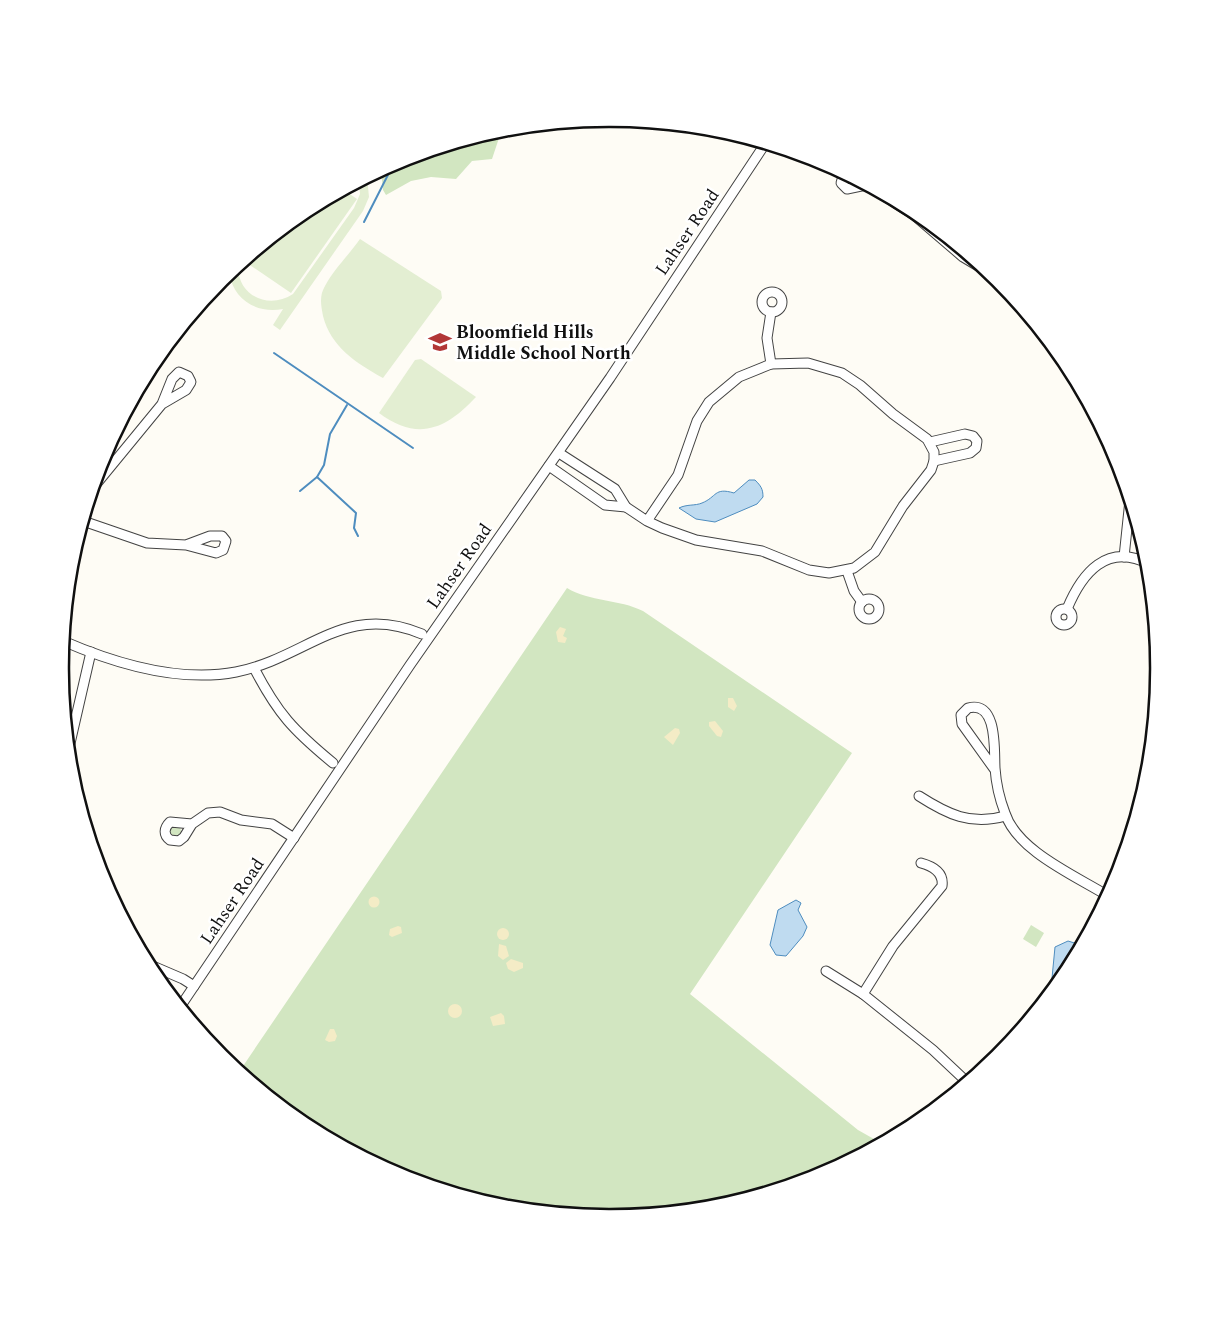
<svg xmlns="http://www.w3.org/2000/svg" width="1219" height="1336" font-family="Spectral,serif">
	<style>
		.green { fill: #d2e6c1 }
		.sand { fill: #f4ecc6 }
		.pitch { fill: #e3eed2 }
		.water { fill: #bfdbf0; stroke: #4e8dbf }
		.lines { fill: none; stroke-linecap: round; stroke-linejoin: round }
		.stream { stroke: #4e8dbf; stroke-width: 2 }
		.minor-casing { stroke: #434343; stroke-width: 11 }
		.minor { stroke: #fff; stroke-width: 9 }
		.labels { text-anchor: middle; stroke-width: 5; stroke-linejoin: round; paint-order: stroke }
		.street-label { font-size: 18px; fill: #101010; stroke: #fff }
		.poi-label { font-size: 18px; font-weight: bold; fill: #101010; stroke: #fff; text-anchor: start }
		.rim { fill: none; stroke: #101010; stroke-width: 2.5 }
	</style>
	<rect width="100%" height="100%" fill="#fefcf5"/>
	<g class="green">
		<path d="M508,128L499,138L492,159L472,161L456,179L431,177L411,181L386,195L383,190L381,170L399,160Z"/>
		<path d="M567,588C590,602 619,599 643,611L852,753L690,994L858,1130L881,1143L820,1176L716,1207L609,1217L502,1207L399,1176L304,1125L239,1072Z"/>
		<circle cx="175" cy="831" r="6"/>
		<path d="M1031,925L1044,933L1036,947L1023,939Z"/>
	</g>
	<g class="sand">
		<path d="M560,627L566,629L563,636L567,638L565,643L558,642L556,632Z"/>
		<path d="M728,698H733L737,706L734,711L728,707Z"/>
		<path d="M715,721L723,731L721,737L717,736L709,726V722Z"/>
		<path d="M675,728L679,729L680,733L673,745L664,737Z"/>
		<circle cx="374" cy="902" r="5.5"/>
		<path d="M398,926L401,927L402,933L392,937L389,935L390,929Z"/>
		<circle cx="503" cy="934" r="6"/>
		<path d="M499,944L506,946L509,956L503,960L498,956Z"/>
		<path d="M511,959L523,963V968L514,972L508,969L506,963Z"/>
		<circle cx="455" cy="1011" r="7"/>
		<path d="M501,1013L504,1016L505,1024L493,1026L490,1017Z"/>
		<path d="M330,1029H334L337,1036L335,1041L329,1042L325,1040Z"/>
		<path d="M813,1169L823,1174L807,1176V1172Z"/>
	</g>
	<g class="pitch">
		<path d="M367,177L369,197L363,211L280,330L273,325L283,309C257,314 233,300 229,272L238,265C237,296 269,310 293,294L354,208L360,194L359,182Z"/>
		<path d="M344,190L357,199L291,293L244,261L304,211Z"/>
		<path d="M360,239L441,291L442,298L383,378C356,363 331,347 323,316C321,305 319,296 325,286C334,269 349,255 360,239Z"/>
		<path d="M421,359L476,397C446,429 418,442 379,413L415,360Z"/>
	</g>
	<g class="water">
		<path d="M749,480H755C761,486 763,489 763,497L757,504L715,522L696,519L679,508C687,504 695,506 702,503C717,497 714,487 734,493Z"/>
		<path d="M796,900L801,903L798,910L807,927L803,936L786,956L776,955L770,945L778,910Z"/>
		<path d="M1068,941L1081,945L1066,974L1057,984L1052,978L1055,947Z"/>
	</g>
	<g class="lines">
		<g class="stream">
			<path d="M364,222L394,163"/>
			<path d="M274,353L413,448"/>
			<path d="M317,477L356,513L354,528L358,536"/>
			<path d="M300,491L317,477L324,465L330,434L347,405"/>
		</g>
		<defs>
			<g id="minor">
				<path d="M844,173L841,183L847,189L866,185"/>
				<path d="M875,190L914,215L963,257L993,275"/>
				<circle cx="772" cy="302" r="10"/>
				<path d="M771,312L767,338L771,364"/>
				<path d="M930,442L965,434L973,436L977,441L976,448L970,453L934,461"/>
				<path d="M559,453L615,489L626,507L647,521L662,528L696,540L762,551L809,570L829,573L854,568L875,552L903,506L931,470L934,461V452L927,439L893,414L860,385L842,373L808,363L771,364L739,377L709,402L697,421L678,475L647,521"/>
				<path d="M549,466L605,505L626,507"/>
				<path d="M93,488L162,404L172,379L179,372L188,376L191,382L186,390L162,404"/>
				<path d="M83,521L147,543L186,545L216,553L223,550L226,541L222,536H210L186,545"/>
				<path d="M1124,557L1130,500"/>
				<path d="M847,571L854,591L862,602"/>
				<circle cx="869" cy="609" r="10"/>
				<circle cx="1064" cy="617" r="8"/>
				<path d="M1067,609C1082,573 1107,542 1149,564"/>
				<path d="M63,641C116,664 178,683 236,672C307,658 345,601 422,634"/>
				<path d="M254,668C278,714 293,730 333,763"/>
				<path d="M68,752L91,652"/>
				<path d="M995,770L962,724L961,715L968,708C998,700 994,751 995,768C996,783 1000,800 1005,813C1017,851 1076,876 1108,896"/>
				<path d="M919,796C947,814 971,826 1005,816"/>
				<path d="M192,824L184,837L179,841L170,840C163,835 164,828 170,822L192,824L208,813L220,812L241,820L272,824L294,838"/>
				<path d="M921,863C932,866 944,872 942,886L893,946L863,994L933,1050L967,1082"/>
				<path d="M148,964L183,979L194,986"/>
				<path d="M826,971L863,994"/>
				<path d="M180,1007L410,665L610,378L765,144"/>
			</g>
		</defs>
		<use href="#minor" class="minor-casing"/>
		<use href="#minor" class="minor"/>
	</g>
	<defs>
		<symbol id="school-bare" viewBox="-9 -9 18 18"><path d="M0-5L7-2L0 1L-7-2ZM-4 1L0 2.5L4 1V4Q0 6-4 4Z" fill="#b23737" stroke="#fff" stroke-width="2.5" paint-order="stroke"/></symbol>
	</defs>
	<g fill-rule="evenodd">
		<use href="#school-bare" x="424" y="326" width="32" height="32"/>
	</g>
	<g class="labels">
		<g class="street-label">
			<text transform="translate(687 232) rotate(-56)" y="6">Lahser Road</text>
			<text transform="translate(459 566) rotate(-55)" y="6">Lahser Road</text>
			<text transform="translate(232 901) rotate(-56)" y="6">Lahser Road</text>
		</g>
		<g class="poi-label">
			<text x="456" y="338">Bloomfield Hills<tspan x="456" dy="21">Middle School North</tspan></text>
		</g>
	</g>
	<path d="M0 0H1219V1336H0ZM609 127H610A540 540 0 0 1 1150 667V669A540 540 0 0 1 610 1209H609A540 540 0 0 1 69 669V667A540 540 0 0 1 609 127Z" fill="#fff" fill-rule="evenodd"/>
	<path class="rim" d="M609 127H610A540 540 0 0 1 1150 667V669A540 540 0 0 1 610 1209H609A540 540 0 0 1 69 669V667A540 540 0 0 1 609 127Z"/>
</svg>
